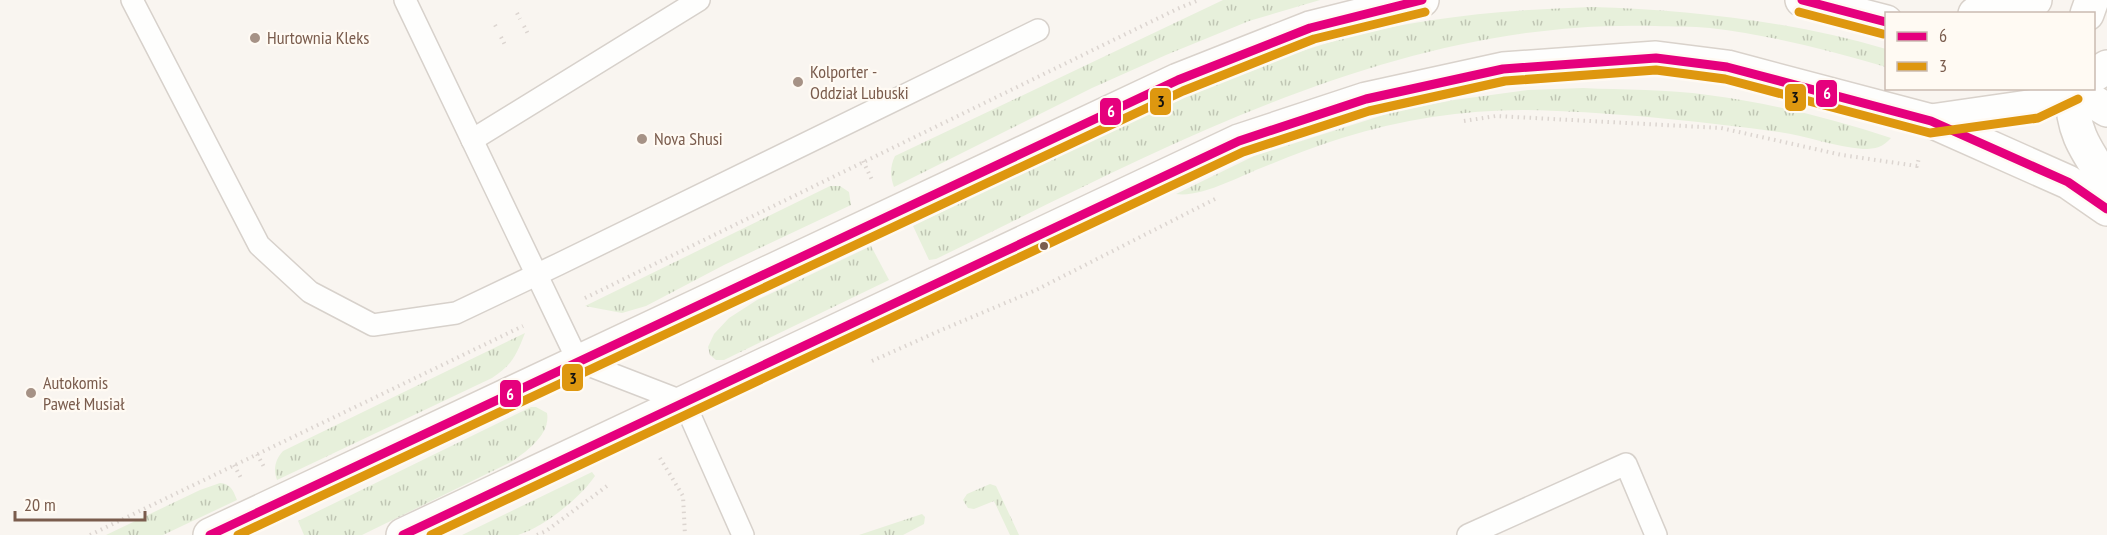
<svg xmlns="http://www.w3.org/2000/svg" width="2107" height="535" font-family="'PT Sans Narrow',sans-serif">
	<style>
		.grass { fill: url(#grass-tufts) }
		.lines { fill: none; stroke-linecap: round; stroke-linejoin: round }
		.service-casing { stroke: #d7d1cb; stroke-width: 24 }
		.secondary-casing { stroke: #d9d2cb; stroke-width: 36 }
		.path { stroke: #dcd5d0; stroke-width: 4; stroke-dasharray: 1.5 4.5; stroke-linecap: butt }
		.service { stroke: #fefefd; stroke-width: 21 }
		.secondary { stroke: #fefefd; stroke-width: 33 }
		.bus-1-casing { stroke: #fffaf3; stroke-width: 14 }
		.bus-2-casing { stroke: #fffaf3; stroke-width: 14 }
		.bus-1 { stroke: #e5007d; stroke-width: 9 }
		.bus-2 { stroke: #de970f; stroke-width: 9 }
		.poi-dot { fill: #a69286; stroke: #fffaf3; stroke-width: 2 }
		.bus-dot { fill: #7a5c4d; stroke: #fffaf3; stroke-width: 2 }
		.labels { text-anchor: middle; stroke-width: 4.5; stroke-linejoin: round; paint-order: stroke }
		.poi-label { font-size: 18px; fill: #7a5c4d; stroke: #fffaf3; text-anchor: start }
		.line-badge { stroke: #fffaf3; stroke-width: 2 }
		.badge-label { font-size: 16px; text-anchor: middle; font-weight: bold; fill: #fff }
		.pale-badge-label { font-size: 16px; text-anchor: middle; font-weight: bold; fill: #111 }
	</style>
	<defs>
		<pattern id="grass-tufts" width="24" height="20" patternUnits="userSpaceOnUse" patternTransform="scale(1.5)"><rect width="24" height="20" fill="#e7f0db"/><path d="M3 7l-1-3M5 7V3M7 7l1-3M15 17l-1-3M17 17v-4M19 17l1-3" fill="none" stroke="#c0c6b4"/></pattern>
	</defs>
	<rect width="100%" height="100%" fill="#f9f5f0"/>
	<g class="grass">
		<path d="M1223,0H1320L1249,21L1166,55L1092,88L894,187C890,176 890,166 895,156Z"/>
		<path d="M1591,7C1690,10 1791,21 1886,49V67C1828,50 1770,35 1710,28C1692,26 1673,27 1655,26C1396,18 1162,149 936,259L929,260L913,226C1050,160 1188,84 1334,41C1418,17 1505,10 1591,7Z"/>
		<path d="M1583,88C1624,90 1667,89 1708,95C1770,103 1831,118 1891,138C1883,147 1876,149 1863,149C1835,147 1807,136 1779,132C1705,122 1632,114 1557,111C1485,107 1412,116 1342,138C1316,146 1291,156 1266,166C1242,175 1201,198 1176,194L1254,156L1393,112L1454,100L1528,90Z"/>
		<path d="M830,186H840L849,192L851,205L724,265L646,306L622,313L585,306Z"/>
		<path d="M871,246L889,280L724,360H716L710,355L708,347L714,334L729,318L757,300Z"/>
		<path d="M525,333C516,356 512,365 492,378L277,480C273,469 275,460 283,451Z"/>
		<path d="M531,407H536L547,413C551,434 526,452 511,462L362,535H304L298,521Z"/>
		<path d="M592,472L595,476C580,498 544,527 518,535C505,535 476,535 462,535Z"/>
		<path d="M220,483C231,484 233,490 237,500L163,535H106L200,490Z"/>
		<path d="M990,484L996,486L1019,535H1010L994,501L974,509L968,508L963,500L967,494Z"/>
		<path d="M922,514L925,517L924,524L903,535H859Z"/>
	</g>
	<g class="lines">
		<defs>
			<g id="service">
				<path d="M132,0L259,245L310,292L373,325L456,313L559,264L1038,30"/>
				<path d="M405,0L578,361L684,402L743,535"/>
				<path d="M472,140L699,0"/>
				<path d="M1468,535L1626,464L1656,535"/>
			</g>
			<g id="secondary">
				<path d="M1802,0L1886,22"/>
				<path d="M1975,14L2014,8L2035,0"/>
				<path d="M2087,14L2092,0"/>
				<path d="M2094,75L2107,67"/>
				<path d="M2071,88L2107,110"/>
				<path d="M2072,88C2071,130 2085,149 2107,182"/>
				<path d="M1931,121L2035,106L2073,88"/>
				<path d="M210,535L1178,80L1310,28L1422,0"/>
				<path d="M403,535L1239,141L1366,99L1503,69L1656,58L1727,67L1931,121L2068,182L2107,209"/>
			</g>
		</defs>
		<use href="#service" class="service-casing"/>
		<use href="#secondary" class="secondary-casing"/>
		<g class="path">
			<path d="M517,13L520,19"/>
			<path d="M495,25L498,30"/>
			<path d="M524,26L528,34"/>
			<path d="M501,37L505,45"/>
			<path d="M1464,121L1496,116L1721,128L1842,155L1917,166L1919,158"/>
			<path d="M863,161L873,182"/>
			<path d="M585,298L1177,9L1199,0"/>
			<path d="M872,361L939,331L1036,290L1217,198"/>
			<path d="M257,454L264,467"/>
			<path d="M660,458L683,496L685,535"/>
			<path d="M234,465L241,478"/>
			<path d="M90,535L523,326"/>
			<path d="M537,535L546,531L607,486"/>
		</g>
		<use href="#service" class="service"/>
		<use href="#secondary" class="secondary"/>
		<defs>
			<g id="bus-1">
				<path d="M1802,0L1886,22"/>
				<path d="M210,535L1178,80L1310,28L1422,0"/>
				<path d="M403,535L1239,141L1366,99L1503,69L1656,58L1727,67L1931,121L2068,182L2107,209"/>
			</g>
			<g id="bus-2">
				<path d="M1799,12L1883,34"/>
				<path d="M238,535L1183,91L1314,39L1425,12"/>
				<path d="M431,535L1243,152L1369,111L1505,81L1656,70L1725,79L1930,133L2038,118L2078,99"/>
			</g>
		</defs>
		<use href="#bus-1" class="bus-1-casing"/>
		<use href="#bus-2" class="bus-2-casing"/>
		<use href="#bus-1" class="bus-1"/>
		<use href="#bus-2" class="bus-2"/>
	</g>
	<g class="poi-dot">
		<circle cx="255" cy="38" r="6"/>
		<circle cx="798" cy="82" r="6"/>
		<circle cx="642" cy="139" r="6"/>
		<circle cx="31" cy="393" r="6"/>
	</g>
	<circle class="bus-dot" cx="1044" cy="246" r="5"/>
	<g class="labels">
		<g class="poi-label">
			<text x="267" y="44">Hurtownia Kleks</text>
			<text x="810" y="78">Kolporter -<tspan x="810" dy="21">Oddział Lubuski</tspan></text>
			<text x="654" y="145">Nova Shusi</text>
			<text x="43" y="389">Autokomis<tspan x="43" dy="21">Paweł Musiał</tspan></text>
		</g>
	</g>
	<g class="line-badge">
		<rect x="1815" y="79" width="23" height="29" rx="6" fill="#e5007d"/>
		<rect x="1784" y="83" width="23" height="29" rx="6" fill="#de970f"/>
		<rect x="1149" y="87" width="23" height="29" rx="6" fill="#de970f"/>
		<rect x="1099" y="97" width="23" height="29" rx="6" fill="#e5007d"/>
		<rect x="561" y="363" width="23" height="29" rx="6" fill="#de970f"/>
		<rect x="499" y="379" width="23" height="29" rx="6" fill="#e5007d"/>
	</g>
	<g class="badge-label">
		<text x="1827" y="99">6</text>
		<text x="1111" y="117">6</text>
		<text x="510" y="400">6</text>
	</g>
	<g class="pale-badge-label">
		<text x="1795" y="103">3</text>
		<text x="1161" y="107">3</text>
		<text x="573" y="384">3</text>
	</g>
	<rect x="1885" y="12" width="210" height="78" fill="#fffaf3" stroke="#cabbb1" stroke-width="1.5"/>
	<rect x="1897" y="32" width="30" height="9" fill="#e5007d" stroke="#cabbb1" stroke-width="1.5"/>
	<text x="1939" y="42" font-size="18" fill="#7a5c4d">6</text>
	<rect x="1897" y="62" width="30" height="9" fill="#de970f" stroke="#cabbb1" stroke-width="1.5"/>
	<text x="1939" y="72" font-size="18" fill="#7a5c4d">3</text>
	<path d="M15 511v9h130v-9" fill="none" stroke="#7a5c4d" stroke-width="3"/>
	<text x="24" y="511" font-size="18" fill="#7a5c4d" stroke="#fffaf3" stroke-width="4.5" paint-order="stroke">20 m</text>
</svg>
